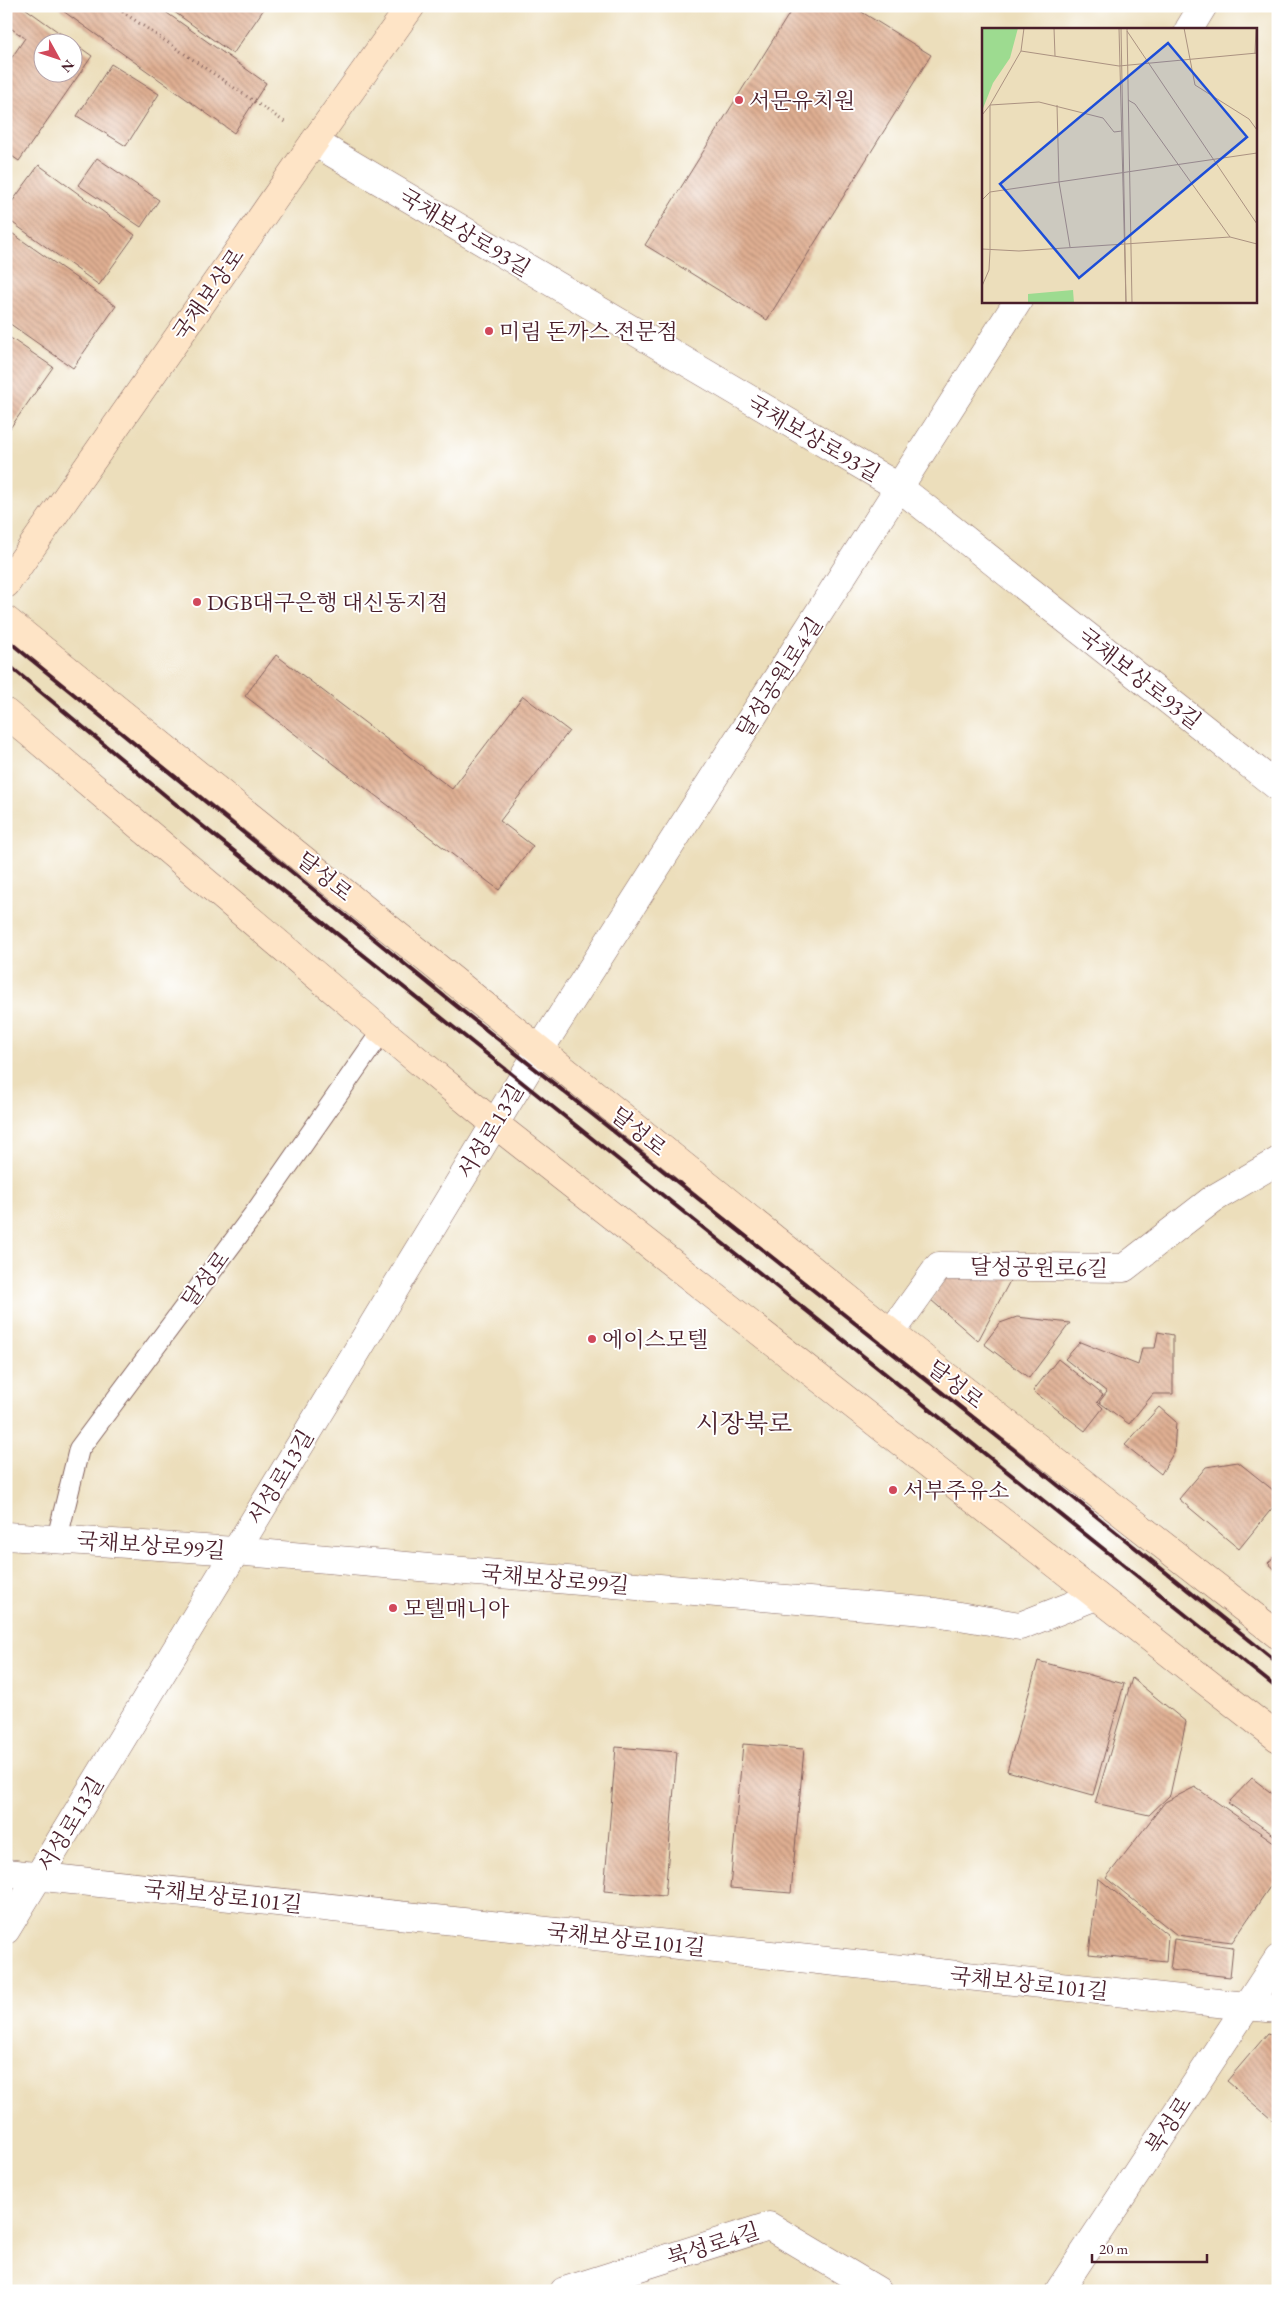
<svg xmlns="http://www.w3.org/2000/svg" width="1284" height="2297" font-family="'EB Garamond','Noto Serif KR',serif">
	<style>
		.building { fill: url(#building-back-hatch); fill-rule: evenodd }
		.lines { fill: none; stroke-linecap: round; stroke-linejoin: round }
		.service-casing { stroke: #83625d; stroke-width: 22 }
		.minor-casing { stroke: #83625d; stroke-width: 29 }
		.tertiary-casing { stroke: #83625d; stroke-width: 29 }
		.secondary-casing { stroke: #83625d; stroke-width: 29 }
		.path { stroke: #83625d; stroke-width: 3; stroke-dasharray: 1 4; stroke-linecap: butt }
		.service { stroke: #fff; stroke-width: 20 }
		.minor { stroke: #fff; stroke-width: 28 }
		.tertiary { stroke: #fff; stroke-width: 28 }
		.secondary { stroke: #fee4c6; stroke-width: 28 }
		.rail { stroke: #4a1f2b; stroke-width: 4 }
		.poi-dot { fill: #d1495b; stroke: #fff; stroke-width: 2 }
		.labels { text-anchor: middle; stroke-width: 4; stroke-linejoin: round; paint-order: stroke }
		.poi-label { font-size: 22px; fill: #4a1f2b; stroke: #fff; text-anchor: start }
		.street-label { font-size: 22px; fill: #4a1f2b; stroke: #fff }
		.quarter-label { font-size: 25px; fill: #4a1f2b; stroke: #fff }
		.inset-road { fill: none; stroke: #ab9281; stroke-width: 1 }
		.view { fill: #1d4ed8; fill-opacity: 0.15; stroke: #1d4ed8; stroke-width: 2.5 }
		.inset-edge { fill: none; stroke: #4a1f2b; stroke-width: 2.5 }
	</style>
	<defs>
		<pattern id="building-back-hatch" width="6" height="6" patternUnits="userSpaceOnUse" patternTransform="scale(1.25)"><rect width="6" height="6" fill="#dfaf92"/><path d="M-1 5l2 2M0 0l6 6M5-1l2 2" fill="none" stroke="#b78e77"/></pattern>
	</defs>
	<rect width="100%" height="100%" fill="#fff"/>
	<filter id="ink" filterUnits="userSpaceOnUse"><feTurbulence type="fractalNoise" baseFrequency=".02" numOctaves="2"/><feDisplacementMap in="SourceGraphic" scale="10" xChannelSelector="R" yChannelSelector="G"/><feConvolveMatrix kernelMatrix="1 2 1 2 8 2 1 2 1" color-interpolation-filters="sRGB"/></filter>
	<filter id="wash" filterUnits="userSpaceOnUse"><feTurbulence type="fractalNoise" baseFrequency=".0096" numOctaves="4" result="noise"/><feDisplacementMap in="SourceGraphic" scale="20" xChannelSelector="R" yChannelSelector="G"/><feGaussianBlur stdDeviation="1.12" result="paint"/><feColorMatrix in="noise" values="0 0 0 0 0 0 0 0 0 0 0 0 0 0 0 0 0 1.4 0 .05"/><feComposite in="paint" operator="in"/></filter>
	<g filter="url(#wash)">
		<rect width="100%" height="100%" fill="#ecdebb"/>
		<g id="blocks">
			<g class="building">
				<path d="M9,6H22L92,56L19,161L6,152V66L25,38L6,25V10ZM42,42H72V72H42Z"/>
				<path d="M56,6H157L266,83L234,133Z"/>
				<path d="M166,6H266L233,54Z"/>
				<path d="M794,6H852L931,55L767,320L645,245Z"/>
				<path d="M111,64L159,94L126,146L77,116Z"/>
				<path d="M97,158L159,200L141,227L78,185Z"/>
				<path d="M39,165L135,235L99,285L6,218V210Z"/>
				<path d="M6,229L116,306L73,368L6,321Z"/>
				<path d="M6,335L53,367L6,434Z"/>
				<path d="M276,655L452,789L523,696L569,731L500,821L533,846L499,890L245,696Z"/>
				<path d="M1012,1277L978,1341L931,1300L945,1278Z"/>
				<path d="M1017,1317L1070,1323L1029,1378L984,1344L1000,1323Z"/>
				<path d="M1158,1332L1173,1335V1394H1153L1129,1424L1099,1402L1107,1392L1065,1359L1080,1342L1138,1365L1142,1348H1155Z"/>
				<path d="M1058,1359L1103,1395L1097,1402L1103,1408L1085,1431L1033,1391Z"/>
				<path d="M1159,1407L1176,1422L1174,1452L1161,1474L1125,1445Z"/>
				<path d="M1238,1462L1278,1494V1501L1239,1549L1179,1499L1206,1467Z"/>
				<path d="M1278,1552V1572L1268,1563Z"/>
				<path d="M1038,1661L1124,1684L1093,1795L1007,1771Z"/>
				<path d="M1132,1678L1186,1722L1170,1795L1149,1815L1095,1803Z"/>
				<path d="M743,1744L804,1749L791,1893L730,1888Z"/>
				<path d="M616,1747L677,1752L665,1896L604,1891Z"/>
				<path d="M1252,1778L1278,1798V1838L1228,1803Z"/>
				<path d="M1195,1787L1278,1845V1875L1232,1942L1177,1935L1106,1878L1165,1802Z"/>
				<path d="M1098,1878L1168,1935L1166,1962L1089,1954Z"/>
				<path d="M1174,1939L1233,1947L1230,1977L1170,1970Z"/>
				<path d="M1268,2033L1278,2036V2125L1227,2081Z"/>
			</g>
		</g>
	</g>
	<g filter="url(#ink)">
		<use href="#blocks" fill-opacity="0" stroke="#83625d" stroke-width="1"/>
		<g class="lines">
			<defs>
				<path id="service" d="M57,1539L79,1449L257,1210L382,1031"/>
				<g id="minor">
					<path d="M1189,29L1203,6"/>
					<path d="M314,142L900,488L1278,787"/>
					<path d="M891,1333L939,1266L1124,1268L1213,1199L1278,1161"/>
					<path d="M6,1536L235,1551L935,1612L1020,1626L1096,1596"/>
					<path d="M6,1930L539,1051L1018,301"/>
					<path d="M1246,2006L1278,2009"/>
					<path d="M564,2291L769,2226L878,2291"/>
				</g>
				<g id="tertiary">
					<path d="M6,1873L1246,2006"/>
					<path d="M1059,2291L1278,1959"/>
				</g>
				<g id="secondary">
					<path d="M6,584L314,142L411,6"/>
					<path d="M6,620L891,1333L1278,1635"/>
					<path d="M6,713L382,1031L495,1124L1278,1738"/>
				</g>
			</defs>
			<use href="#service" class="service-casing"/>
			<use href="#minor" class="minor-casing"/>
			<use href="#tertiary" class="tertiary-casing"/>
			<use href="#secondary" class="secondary-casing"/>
			<path class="path" d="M114,6L286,123"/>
			<use href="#service" class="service"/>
			<use href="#minor" class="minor"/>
			<use href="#tertiary" class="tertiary"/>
			<use href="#secondary" class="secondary"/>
			<g class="rail">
				<path d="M6,639L455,1005L1023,1457L1278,1663"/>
				<path d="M6,663L184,811L1278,1689"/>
			</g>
		</g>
	</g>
	<g class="poi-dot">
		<circle cx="739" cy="100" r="5"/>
		<circle cx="489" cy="331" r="5"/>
		<circle cx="197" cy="602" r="5"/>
		<circle cx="592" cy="1339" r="5"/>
		<circle cx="893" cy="1490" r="5"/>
		<circle cx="393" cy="1608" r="5"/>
	</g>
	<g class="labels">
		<g class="poi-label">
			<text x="749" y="108">서문유치원</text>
			<text x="499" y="339">미림 돈까스 전문점</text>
			<text x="207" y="610">DGB대구은행 대신동지점</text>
			<text x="602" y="1347">에이스모텔</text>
			<text x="903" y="1498">서부주유소</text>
			<text x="403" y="1616">모텔매니아</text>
		</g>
		<g class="street-label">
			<text transform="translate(465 232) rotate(31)" y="8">국채보상로93길</text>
			<text transform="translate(208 294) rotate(-55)" y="8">국채보상로</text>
			<text transform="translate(814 438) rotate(30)" y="8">국채보상로93길</text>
			<text transform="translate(779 677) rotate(-57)" y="8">달성공원로4길</text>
			<text transform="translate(1140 678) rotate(38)" y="8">국채보상로93길</text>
			<text transform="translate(325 876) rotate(39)" y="8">달성로</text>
			<text transform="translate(490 1131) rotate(-59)" y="8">서성로13길</text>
			<text transform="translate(639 1131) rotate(39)" y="8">달성로</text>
			<text transform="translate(1039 1267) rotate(1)" y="8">달성공원로6길</text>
			<text transform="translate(205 1279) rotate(-53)" y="8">달성로</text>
			<text transform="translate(956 1384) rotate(38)" y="8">달성로</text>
			<text transform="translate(280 1477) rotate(-59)" y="8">서성로13길</text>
			<text transform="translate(151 1545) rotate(4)" y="8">국채보상로99길</text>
			<text transform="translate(555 1579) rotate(5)" y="8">국채보상로99길</text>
			<text transform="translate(70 1824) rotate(-59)" y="8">서성로13길</text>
			<text transform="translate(223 1896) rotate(6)" y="8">국채보상로101길</text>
			<text transform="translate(626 1939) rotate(6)" y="8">국채보상로101길</text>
			<text transform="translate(1029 1983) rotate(6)" y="8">국채보상로101길</text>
			<text transform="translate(1168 2125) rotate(-57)" y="8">북성로</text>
			<text transform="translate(713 2244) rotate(-18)" y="8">북성로4길</text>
		</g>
		<g class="quarter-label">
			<text x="744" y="1432">시장북로</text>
		</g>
	</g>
	<g transform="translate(982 28)">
		<rect width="275" height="275" fill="#ecdebb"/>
		<path d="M0,0H36L28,30L11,55L0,83ZM91,262L92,275H46V266Z" fill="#9ddb90"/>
		<path class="inset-road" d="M72,0L73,28M137,0L144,275M139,0L144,275M145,0L150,275M202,0L213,57L267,91L275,102M145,3L275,196M39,23L137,38L275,25M273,26L274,0M146,72L153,76L248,209M75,77L77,154L88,219M0,87L8,77L57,74L121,90L132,104L140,103M0,172L8,164L275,125M0,221L37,223L248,209L275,216M0,258L7,242L8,223V77L39,23L42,0"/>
		<path class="view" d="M186,15L265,109L97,250L18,156Z"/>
		<rect width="275" height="275" class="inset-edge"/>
	</g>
	<rect width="1284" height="2297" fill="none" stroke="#fff" stroke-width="25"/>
	<g transform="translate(58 58) rotate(130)"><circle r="24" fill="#ffffff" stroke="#b7a5aa"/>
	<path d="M0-4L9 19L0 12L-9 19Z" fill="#d1495b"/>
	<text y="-8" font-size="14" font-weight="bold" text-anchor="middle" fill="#4a1f2b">N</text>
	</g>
	<path d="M1092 2254v8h115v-8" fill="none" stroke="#4a1f2b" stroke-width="2.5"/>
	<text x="1099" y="2254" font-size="15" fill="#4a1f2b" stroke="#ffffff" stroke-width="4" paint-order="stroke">20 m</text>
</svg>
